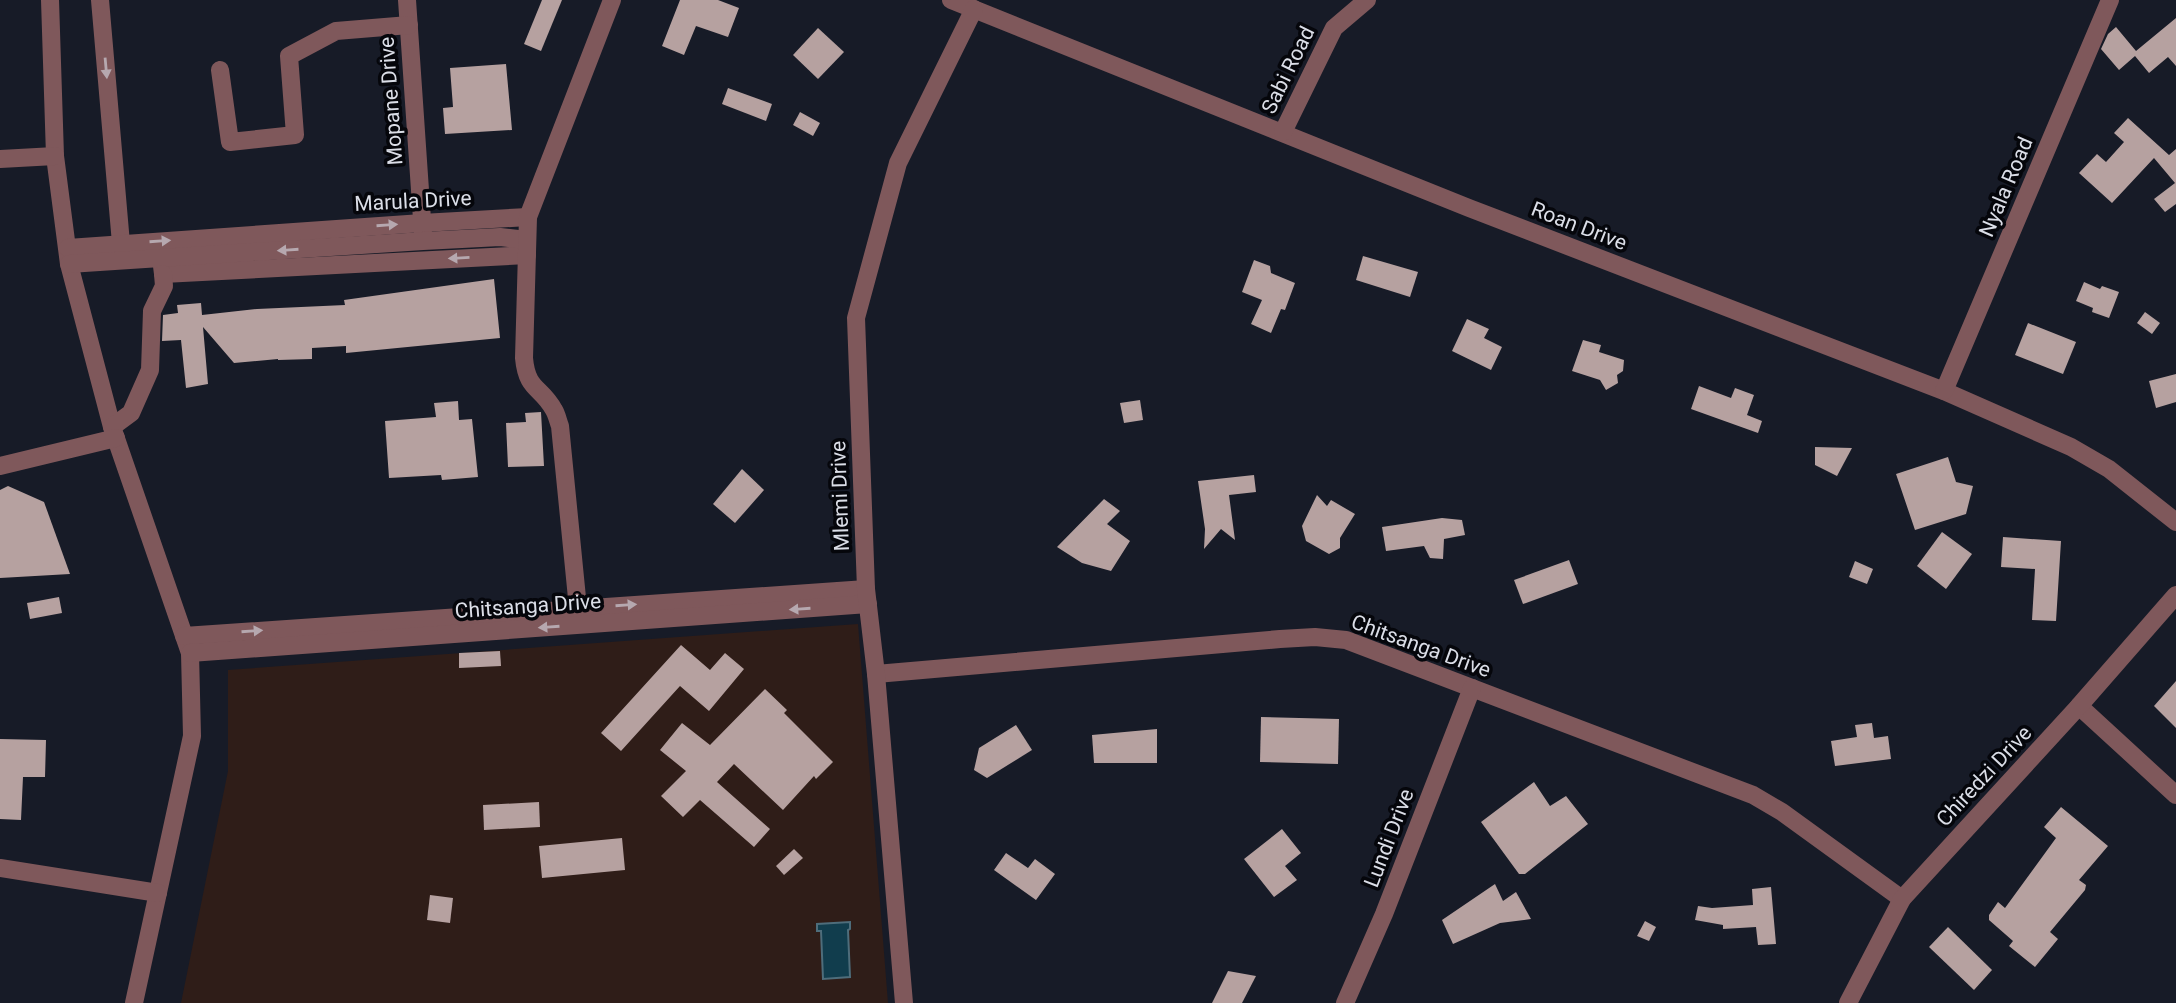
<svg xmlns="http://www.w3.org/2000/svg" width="2176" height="1003" font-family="Roboto,sans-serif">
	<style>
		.education { fill: #2f1d18 }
		.water { fill: #113d4d; stroke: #4e6d7b; stroke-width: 2 }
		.building { fill: #b6a1a0 }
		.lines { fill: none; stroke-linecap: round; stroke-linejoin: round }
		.minor { stroke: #7f585b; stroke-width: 18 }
		.oneway { fill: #b6a8af }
		.labels { text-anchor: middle; stroke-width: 7; stroke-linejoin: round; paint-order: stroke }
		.street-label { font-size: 21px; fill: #dbdee7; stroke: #05060b }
	</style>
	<rect width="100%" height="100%" fill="#171b27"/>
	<path class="education" d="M858,624L888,1003H181L228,771V670Z"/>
	<path class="water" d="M850,922V929L848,930L850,977L823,979L821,931H817V924Z"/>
	<g class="building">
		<path d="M542,0H562L541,51L524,44Z"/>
		<path d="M680,0H718L739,8L728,37L696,26L684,55L662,46Z"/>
		<path d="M2176,18V66L2168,57L2149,73L2135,56L2119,70L2101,49L2108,34L2116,27L2136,51Z"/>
		<path d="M818,28L844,52L818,79L793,55Z"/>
		<path d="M506,64L512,130L445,134L443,108L453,107L450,68Z"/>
		<path d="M728,88L772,104L766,121L722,104Z"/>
		<path d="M800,112L820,123L813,136L793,125Z"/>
		<path d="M2128,118L2169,155L2176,149V204L2165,212L2154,199L2175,183L2154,158L2112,203L2079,173L2097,154L2106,162L2124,142L2114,133Z"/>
		<path d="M1363,256L1418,272L1410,297L1356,280Z"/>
		<path d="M1254,260L1270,266L1271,273L1295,283L1285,310L1281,309L1271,333L1251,324L1262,300L1242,292Z"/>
		<path d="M494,279L500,338L346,353V346L312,348V359L278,360V359L234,363L203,327L208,384L186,388L181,340L162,341L163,315L178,313L177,305L201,303L202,315L257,309L345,305L344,300Z"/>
		<path d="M2084,282L2100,289L2102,286L2119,292L2109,318L2092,312L2093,308L2076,301Z"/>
		<path d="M2145,312L2160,323L2152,334L2137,323Z"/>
		<path d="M1467,319L1489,329L1484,338L1502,347L1491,370L1452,351Z"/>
		<path d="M2028,323L2076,342L2063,374L2015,355Z"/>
		<path d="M1583,340L1601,345L1599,352L1624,360L1623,371L1617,375L1618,383L1606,390L1600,380L1572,371Z"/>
		<path d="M2176,374V402L2156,408L2149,381Z"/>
		<path d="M1699,386L1731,398L1735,388L1754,395L1747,415L1762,421L1758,433L1691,409Z"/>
		<path d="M1140,400L1143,420L1124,423L1120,403Z"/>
		<path d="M458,401L459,420L472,419L478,477L442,480L441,475L389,478L385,421L436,417L434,403Z"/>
		<path d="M541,412L544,466L508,467L506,423L526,422L525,413Z"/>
		<path d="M1815,447L1852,448L1837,476L1815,465Z"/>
		<path d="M1948,457L1956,482L1973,486L1966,514L1915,530L1896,474Z"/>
		<path d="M742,469L764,490L735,523L713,504Z"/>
		<path d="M1254,475L1256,492L1229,495L1235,540L1221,529L1204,549L1205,529L1198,481Z"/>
		<path d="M8,486L44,502L70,574L0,578V490Z"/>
		<path d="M1317,495L1327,506L1331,500L1355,514L1340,538V548L1329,554L1306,541L1302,526Z"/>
		<path d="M1104,499L1120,511L1107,524L1130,541L1111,571L1082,563L1057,547Z"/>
		<path d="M1442,518L1462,520L1465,535L1444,539L1443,559L1430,558L1424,546L1386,551L1382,527Z"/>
		<path d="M1942,532L1972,554L1946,589L1917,566Z"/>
		<path d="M2003,537L2061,541L2056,621L2032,620L2035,569L2001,567Z"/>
		<path d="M1569,560L1578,584L1523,604L1514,580Z"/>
		<path d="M1855,561L1873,569L1867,584L1849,577Z"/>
		<path d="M59,597L62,613L30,619L27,603Z"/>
		<path d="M681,645L710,670L725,653L744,669L709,711L680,686L621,751L601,733Z"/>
		<path d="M500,651L501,666L459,668V653Z"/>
		<path d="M2176,681V728L2154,706Z"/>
		<path d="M765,689L787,710L784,713L833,762L816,779L814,776L783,810L734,764L717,782L770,829L754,847L700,800L683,817L661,796L686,771L660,750L682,723L710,745Z"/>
		<path d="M1261,717L1339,719L1338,764L1260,762Z"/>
		<path d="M1872,723L1874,738L1888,736L1891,759L1835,766L1831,741L1857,737L1855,725Z"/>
		<path d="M1016,725L1032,750L987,778L974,770L979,748Z"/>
		<path d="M1157,729V763H1094L1092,735Z"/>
		<path d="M0,739L46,740L45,777H23L21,820L0,819Z"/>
		<path d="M1534,782L1550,806L1566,796L1588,824L1525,874H1519L1481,822Z"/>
		<path d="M539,802L540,827L484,830L483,805Z"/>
		<path d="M2061,807L2108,846L2079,880L2086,885L2085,890L2050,932L2058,939L2035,967L2009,946L2013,941L1989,920V915L1998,902L2005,908L2056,838L2044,827Z"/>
		<path d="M1282,829L1301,853L1285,866L1297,880L1274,897L1244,859Z"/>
		<path d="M622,838L625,870L542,878L539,846Z"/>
		<path d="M794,849L803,858L784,875L776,866Z"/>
		<path d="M1006,853L1028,868L1035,859L1055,874L1036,900L994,870Z"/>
		<path d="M1495,884L1503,901L1516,892L1531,919L1500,923L1453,944L1442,920Z"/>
		<path d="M1771,887L1776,944L1758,945L1756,927L1723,929V925L1695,920L1698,906L1712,908L1753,905L1752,889Z"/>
		<path d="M430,895L453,898L450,923L427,920Z"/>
		<path d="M1645,921L1656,927L1649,941L1637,936Z"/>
		<path d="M1948,927L1992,970L1974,990L1929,947Z"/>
		<path d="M1228,971L1256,976L1242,1003H1212Z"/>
	</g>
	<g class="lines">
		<g class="minor">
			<path d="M50,0L55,156L69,264L112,427L190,653L192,736L134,1003"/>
			<path d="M100,0L122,255"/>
			<path d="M407,0L423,234"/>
			<path d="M951,0L1469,208L1944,391L2071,447L2109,469L2176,522"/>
			<path d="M220,70L230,142L295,135L289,56L336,31L409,25"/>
			<path d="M1283,132L1334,28L1367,0"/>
			<path d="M0,159L55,156"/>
			<path d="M68,248L422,223L528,217"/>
			<path d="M161,258L163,274L527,255"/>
			<path d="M69,264L423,241L500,237L527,240"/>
			<path d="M1944,391L2110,0"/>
			<path d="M112,427L131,413L150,370L152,311L164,286L163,274"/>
			<path d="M0,466L116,438"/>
			<path d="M578,608L560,426C558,421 557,415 554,410C541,386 527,391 524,358L528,217L612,0"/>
			<path d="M184,636L866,589"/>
			<path d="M190,653L868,604"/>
			<path d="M876,674L1280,639L1315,637L1346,640L1753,795L1782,812L1902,899"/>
			<path d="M2079,706L2176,795"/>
			<path d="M0,868L158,893"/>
			<path d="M904,1003L876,674L866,589L856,318L898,163L974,9"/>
			<path d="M1345,1003L1384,914L1472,688"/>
			<path d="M1848,1003L1902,899L2079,706L2176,595"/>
		</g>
	</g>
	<defs><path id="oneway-solid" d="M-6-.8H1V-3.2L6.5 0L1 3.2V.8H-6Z" transform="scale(1.75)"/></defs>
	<g class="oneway">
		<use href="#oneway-solid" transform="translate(106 68) rotate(85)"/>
		<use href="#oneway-solid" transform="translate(387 225) rotate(-4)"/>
		<use href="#oneway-solid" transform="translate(160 241) rotate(-4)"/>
		<use href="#oneway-solid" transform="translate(288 250) rotate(176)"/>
		<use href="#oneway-solid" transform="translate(459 258) rotate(177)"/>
		<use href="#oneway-solid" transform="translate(626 605) rotate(-4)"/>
		<use href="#oneway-solid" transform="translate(800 609) rotate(176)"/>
		<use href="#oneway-solid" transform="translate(549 627) rotate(176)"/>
		<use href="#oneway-solid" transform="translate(252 631) rotate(-4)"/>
	</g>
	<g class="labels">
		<g class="street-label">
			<text transform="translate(1288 70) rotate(-64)" y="7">Sabi Road</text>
			<text transform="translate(391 101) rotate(-94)" y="7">Mopane Drive</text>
			<text transform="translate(2006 187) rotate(-67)" y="7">Nyala Road</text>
			<text transform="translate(413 201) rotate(-3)" y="7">Marula Drive</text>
			<text transform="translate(1579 226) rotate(21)" y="7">Roan Drive</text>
			<text transform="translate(840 496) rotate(-92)" y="7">Mlemi Drive</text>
			<text transform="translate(528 606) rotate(-4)" y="7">Chitsanga Drive</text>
			<text transform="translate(1421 646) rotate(20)" y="7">Chitsanga Drive</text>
			<text transform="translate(1984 776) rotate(-47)" y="7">Chiredzi Drive</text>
			<text transform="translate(1389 838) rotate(-69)" y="7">Lundi Drive</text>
		</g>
	</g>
</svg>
